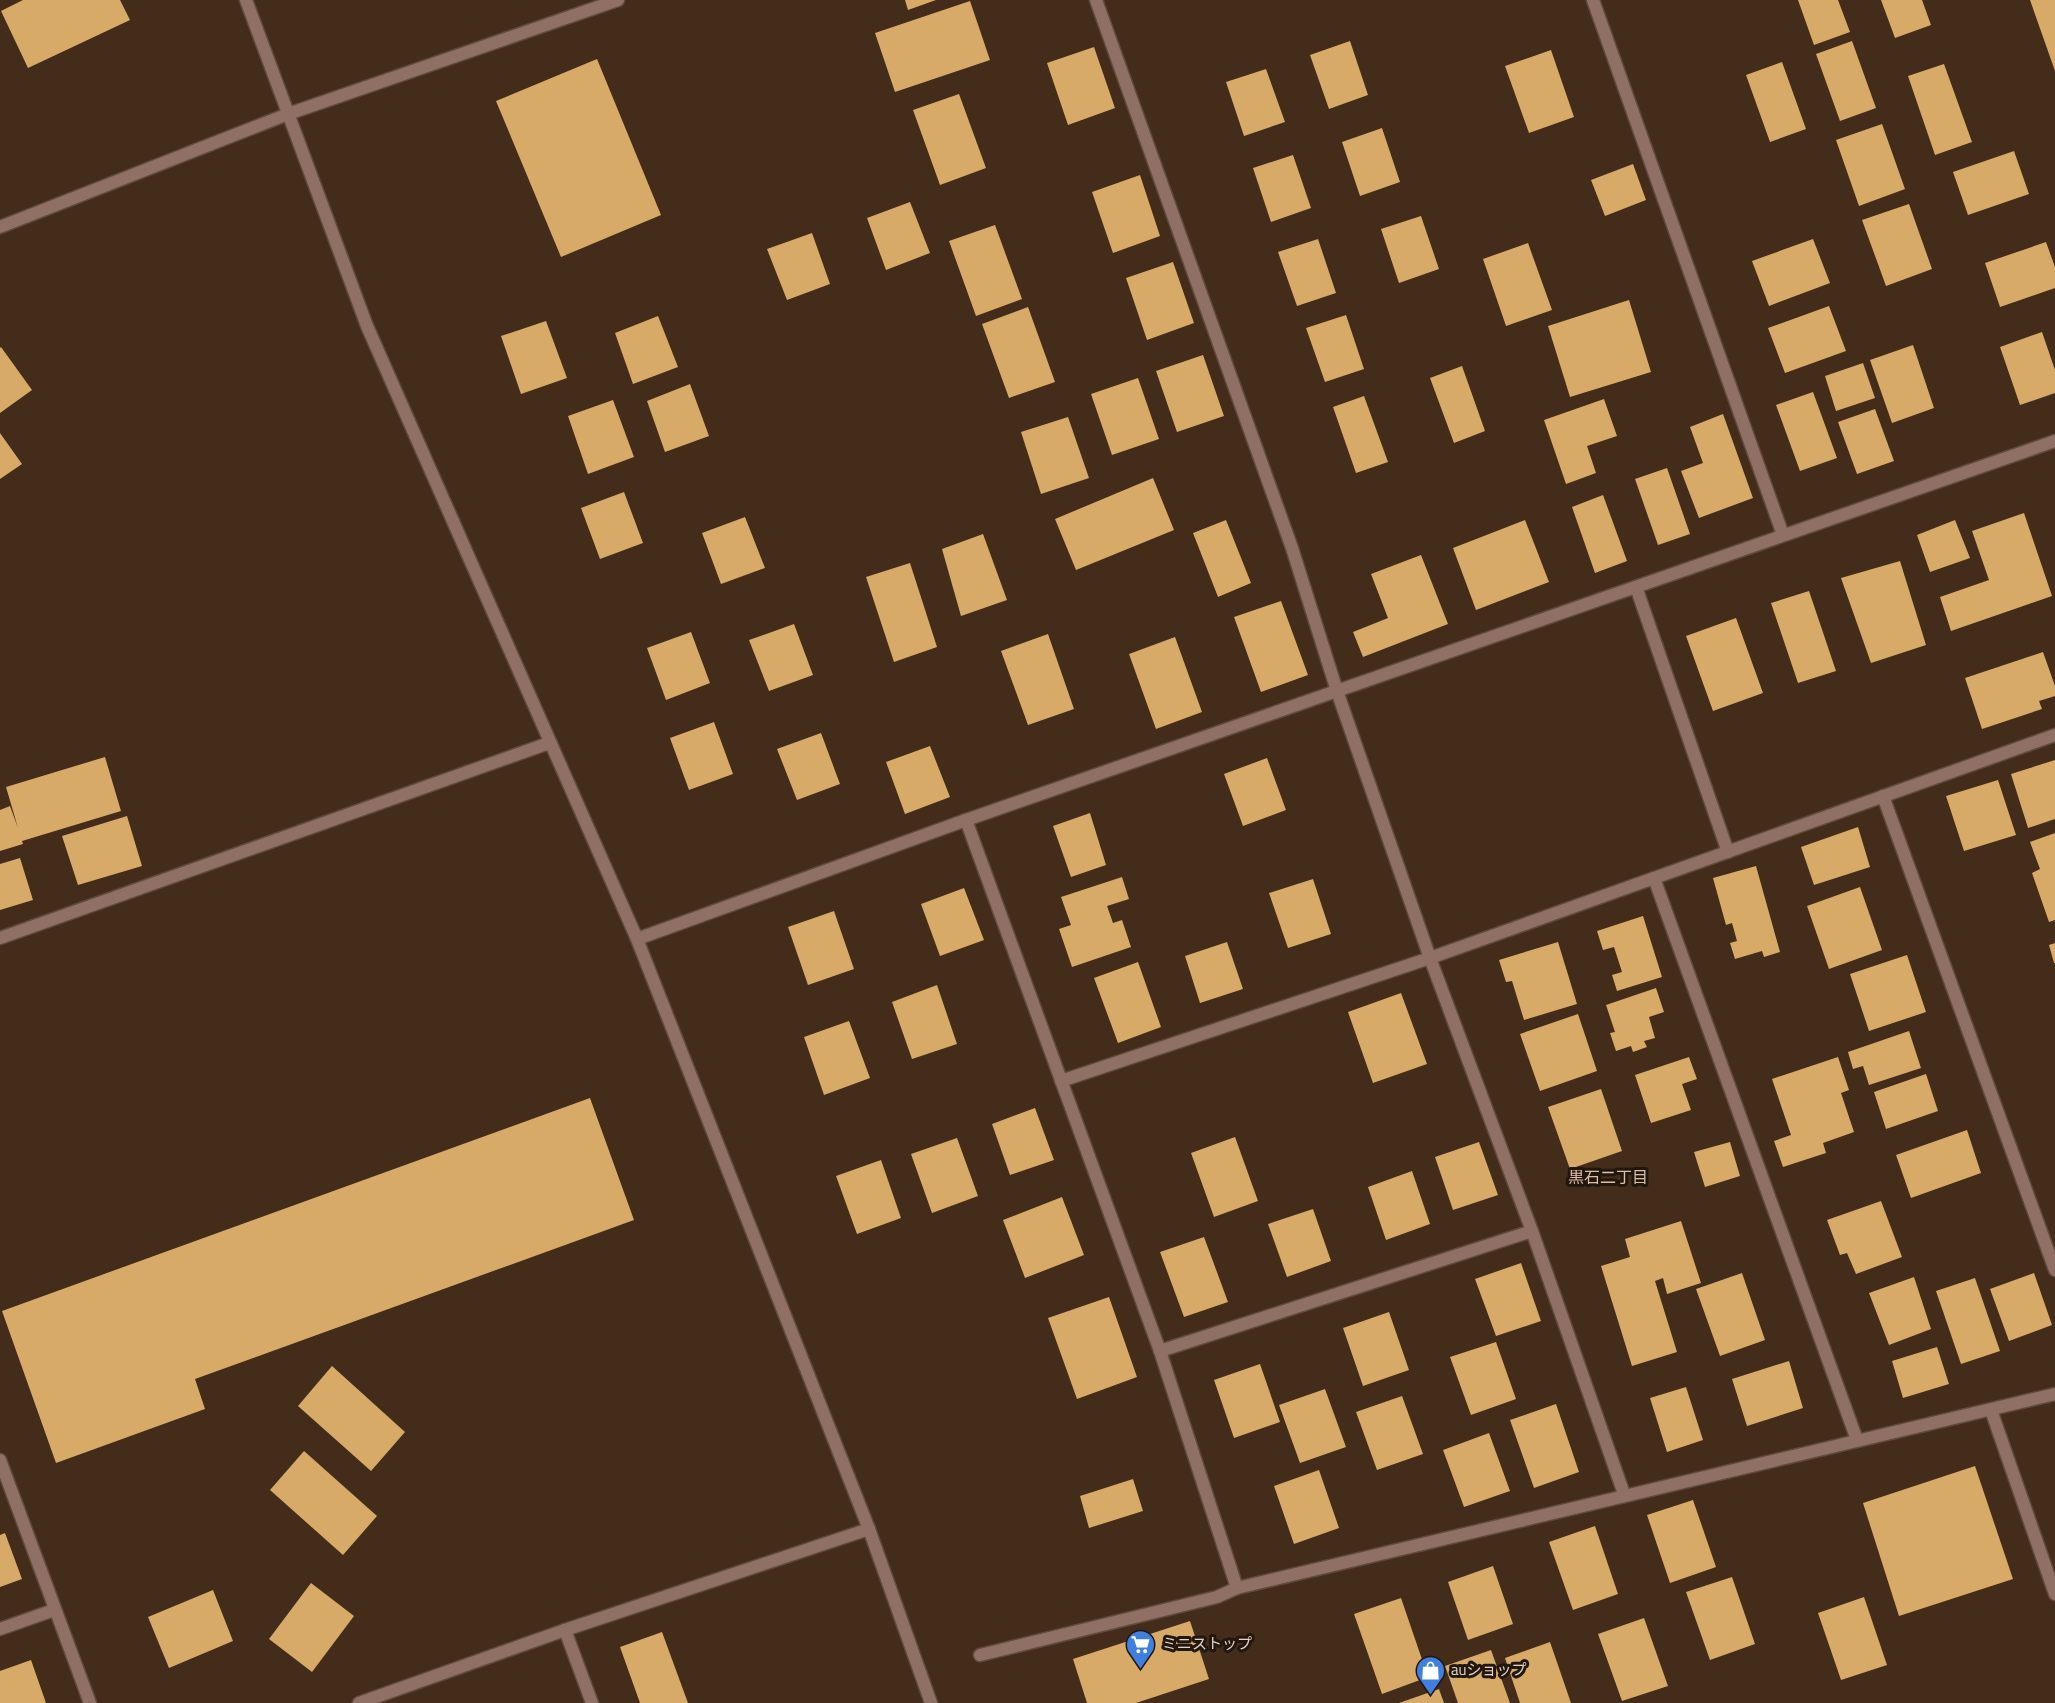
<svg xmlns="http://www.w3.org/2000/svg" width="2055" height="1703" font-family="'Titillium Web','Noto Sans JP',sans-serif">
	<style>
		.building { fill: #d8aa68 }
		.lines { fill: none; stroke-linecap: round; stroke-linejoin: round }
		.minor-casing { stroke: #604a3a; stroke-width: 15 }
		.tertiary-casing { stroke: #604a3a; stroke-width: 15 }
		.minor { stroke: #907064; stroke-width: 12 }
		.tertiary { stroke: #907064; stroke-width: 12 }
		.labels { text-anchor: middle; stroke-width: 6; stroke-linejoin: round; paint-order: stroke }
		.poi-label { font-size: 15px; fill: #e3d3c9; stroke: #22170f; text-anchor: start }
		.neighbourhood-label { font-size: 16px; fill: #dcbea9; stroke: #22170f }
	</style>
	<rect width="100%" height="100%" fill="#432c1a"/>
	<g class="building">
		<path d="M23,0H120L130,20L28,68L1,11Z"/>
		<path d="M905,0H936L908,10Z"/>
		<path d="M1798,0H1838L1850,32L1814,45Z"/>
		<path d="M1881,0H1922L1931,25L1895,38Z"/>
		<path d="M2030,0H2055V71Z"/>
		<path d="M970,1L990,60L895,92L875,33Z"/>
		<path d="M1350,41L1368,95L1329,109L1310,55Z"/>
		<path d="M1852,41L1876,108L1840,121L1816,54Z"/>
		<path d="M1094,47L1115,108L1068,125L1047,63Z"/>
		<path d="M1551,50L1574,117L1529,133L1505,66Z"/>
		<path d="M597,59L661,215L561,257L496,101Z"/>
		<path d="M1782,62L1806,129L1770,142L1746,75Z"/>
		<path d="M1944,64L1972,142L1935,155L1908,76Z"/>
		<path d="M1266,69L1285,122L1244,136L1226,82Z"/>
		<path d="M959,94L986,168L940,185L913,110Z"/>
		<path d="M1882,124L1905,189L1859,206L1836,140Z"/>
		<path d="M1382,128L1400,182L1360,196L1342,142Z"/>
		<path d="M2014,151L2029,194L1968,215L1953,172Z"/>
		<path d="M1293,155L1311,208L1271,222L1253,168Z"/>
		<path d="M1633,164L1646,200L1605,216L1591,180Z"/>
		<path d="M1140,175L1160,236L1113,253L1092,192Z"/>
		<path d="M910,202L930,253L886,270L867,218Z"/>
		<path d="M1909,204L1932,269L1886,286L1862,220Z"/>
		<path d="M1421,216L1439,269L1399,283L1381,229Z"/>
		<path d="M995,225L1022,299L976,316L949,241Z"/>
		<path d="M812,233L830,284L787,300L767,249Z"/>
		<path d="M1318,239L1336,293L1297,306L1278,252Z"/>
		<path d="M1813,239L1830,283L1769,306L1752,261Z"/>
		<path d="M2046,242L2055,267V288L2000,307L1985,263Z"/>
		<path d="M1528,243L1552,310L1506,326L1483,259Z"/>
		<path d="M1173,262L1194,323L1147,340L1126,278Z"/>
		<path d="M1629,300L1651,372L1570,397L1548,326Z"/>
		<path d="M1829,306L1846,351L1785,373L1768,328Z"/>
		<path d="M1028,307L1055,382L1009,398L982,324Z"/>
		<path d="M1346,315L1364,369L1325,382L1306,328Z"/>
		<path d="M658,316L678,367L633,384L615,333Z"/>
		<path d="M546,321L567,378L521,394L501,336Z"/>
		<path d="M2042,332L2055,370V393L2020,405L2000,347Z"/>
		<path d="M1913,345L1934,408L1892,423L1870,360Z"/>
		<path d="M1,347L32,390L0,413V348Z"/>
		<path d="M1203,355L1224,416L1177,432L1156,371Z"/>
		<path d="M1863,363L1875,398L1836,411L1825,376Z"/>
		<path d="M1462,366L1485,431L1454,443L1430,378Z"/>
		<path d="M1138,378L1159,439L1112,455L1091,394Z"/>
		<path d="M690,384L709,436L665,452L647,401Z"/>
		<path d="M1813,392L1837,458L1800,471L1776,405Z"/>
		<path d="M1364,396L1388,462L1356,473L1333,407Z"/>
		<path d="M1604,399L1617,436L1587,446L1596,473L1566,484L1544,420Z"/>
		<path d="M613,400L634,457L588,474L568,416Z"/>
		<path d="M1875,409L1894,461L1857,474L1838,422Z"/>
		<path d="M1723,414L1753,498L1699,518L1681,471L1703,463L1690,427Z"/>
		<path d="M1068,417L1089,478L1041,494L1021,432Z"/>
		<path d="M0,433L22,464L0,479Z"/>
		<path d="M1667,468L1690,534L1658,545L1635,479Z"/>
		<path d="M1153,478L1174,530L1076,570L1055,519Z"/>
		<path d="M624,492L643,543L600,559L581,508Z"/>
		<path d="M1603,495L1627,561L1595,573L1572,507Z"/>
		<path d="M2024,513L2052,596L1951,631L1940,597L1989,580L1972,531Z"/>
		<path d="M745,517L765,568L721,584L702,533Z"/>
		<path d="M1226,520L1251,583L1218,597L1193,533Z"/>
		<path d="M1525,520L1549,582L1476,610L1453,548Z"/>
		<path d="M1955,520L1970,558L1930,572L1917,535Z"/>
		<path d="M983,534L1007,600L961,616L942,549Z"/>
		<path d="M1421,555L1448,624L1363,657L1353,632L1388,618L1371,574Z"/>
		<path d="M1900,561L1926,645L1871,663L1841,578Z"/>
		<path d="M910,563L937,647L894,662L866,577Z"/>
		<path d="M1809,591L1836,671L1798,683L1771,603Z"/>
		<path d="M1281,601L1308,675L1261,692L1234,617Z"/>
		<path d="M1736,618L1763,693L1713,711L1686,636Z"/>
		<path d="M794,624L813,675L769,691L749,640Z"/>
		<path d="M691,632L710,683L666,700L647,648Z"/>
		<path d="M1048,634L1074,709L1028,725L1001,651Z"/>
		<path d="M1175,637L1202,712L1156,729L1129,654Z"/>
		<path d="M2043,652L2055,686V696L2039,701L2042,709L1982,729L1965,678Z"/>
		<path d="M714,722L733,774L689,790L670,738Z"/>
		<path d="M821,733L840,784L797,800L777,749Z"/>
		<path d="M930,746L950,797L905,814L886,762Z"/>
		<path d="M105,757L121,811L22,841L23,844L0,851V810L10,806L18,828L6,787Z"/>
		<path d="M1267,758L1286,810L1243,826L1224,774Z"/>
		<path d="M2055,760V819L2028,828L2011,774Z"/>
		<path d="M1998,780L2016,835L1964,851L1946,796Z"/>
		<path d="M1090,813L1106,865L1071,877L1053,826Z"/>
		<path d="M127,816L142,866L78,885L62,836Z"/>
		<path d="M1858,827L1870,867L1814,885L1801,847Z"/>
		<path d="M2055,833V920L2049,922L2032,873L2040,869L2030,842Z"/>
		<path d="M20,858L33,900L0,910V864Z"/>
		<path d="M1756,866L1780,952L1764,957L1762,951L1735,959L1730,943L1737,941L1732,923L1726,925L1713,878Z"/>
		<path d="M1122,877L1129,899L1107,906L1113,923L1122,920L1131,947L1072,967L1059,929L1071,925L1061,897Z"/>
		<path d="M1313,879L1331,934L1288,948L1269,893Z"/>
		<path d="M1860,887L1882,950L1829,969L1807,906Z"/>
		<path d="M964,888L984,940L940,956L921,904Z"/>
		<path d="M834,911L854,969L808,985L788,927Z"/>
		<path d="M1643,916L1662,977L1617,991L1612,975L1622,972L1614,947L1603,950L1597,931Z"/>
		<path d="M1227,942L1243,989L1200,1003L1185,956Z"/>
		<path d="M1558,942L1577,1004L1524,1020L1512,981L1506,982L1499,960Z"/>
		<path d="M2055,943V963H2054L2049,945Z"/>
		<path d="M1907,955L1926,1012L1869,1031L1850,974Z"/>
		<path d="M1138,962L1161,1027L1118,1043L1094,978Z"/>
		<path d="M937,985L957,1044L912,1059L892,1002Z"/>
		<path d="M1656,988L1664,1012L1649,1017L1655,1038L1644,1041L1647,1047L1633,1052L1631,1046L1616,1051L1610,1033L1615,1032L1606,1005Z"/>
		<path d="M1401,993L1427,1064L1373,1083L1348,1012Z"/>
		<path d="M1578,1014L1597,1071L1540,1091L1520,1034Z"/>
		<path d="M849,1021L870,1078L824,1095L804,1037Z"/>
		<path d="M1909,1031L1921,1068L1869,1085L1863,1066L1853,1069L1848,1052Z"/>
		<path d="M1689,1057L1697,1079L1682,1084L1691,1110L1651,1123L1635,1075Z"/>
		<path d="M1838,1057L1849,1090L1841,1093L1854,1132L1823,1143L1826,1153L1783,1167L1774,1141L1791,1135L1772,1079Z"/>
		<path d="M1926,1074L1938,1111L1886,1129L1874,1092Z"/>
		<path d="M1601,1089L1622,1151L1570,1169L1548,1107Z"/>
		<path d="M590,1098L634,1220L195,1379L205,1409L56,1463L2,1311Z"/>
		<path d="M1035,1108L1054,1160L1010,1175L992,1124Z"/>
		<path d="M1967,1130L1981,1173L1911,1198L1896,1155Z"/>
		<path d="M1235,1137L1258,1201L1214,1217L1191,1153Z"/>
		<path d="M957,1138L978,1196L932,1213L911,1154Z"/>
		<path d="M1479,1142L1498,1195L1453,1210L1435,1157Z"/>
		<path d="M1730,1142L1740,1176L1705,1187L1694,1152Z"/>
		<path d="M881,1160L901,1218L857,1234L836,1176Z"/>
		<path d="M1412,1171L1430,1224L1386,1240L1368,1187Z"/>
		<path d="M1062,1197L1084,1255L1025,1278L1003,1220Z"/>
		<path d="M1881,1201L1902,1257L1856,1274L1847,1253L1840,1255L1827,1220Z"/>
		<path d="M1313,1209L1331,1261L1287,1277L1268,1224Z"/>
		<path d="M1681,1221L1701,1283L1667,1294L1663,1278L1655,1281L1677,1352L1632,1366L1601,1266L1630,1257L1625,1239Z"/>
		<path d="M1204,1237L1228,1302L1184,1317L1160,1252Z"/>
		<path d="M1521,1263L1541,1321L1496,1336L1475,1279Z"/>
		<path d="M1742,1273L1765,1340L1720,1356L1696,1289Z"/>
		<path d="M2034,1273L2052,1325L2009,1341L1990,1289Z"/>
		<path d="M1914,1277L1931,1329L1889,1345L1869,1293Z"/>
		<path d="M1975,1278L2000,1351L1961,1364L1936,1291Z"/>
		<path d="M1109,1297L1137,1377L1077,1399L1048,1318Z"/>
		<path d="M1389,1312L1409,1370L1363,1386L1343,1328Z"/>
		<path d="M1496,1342L1516,1399L1471,1415L1450,1357Z"/>
		<path d="M1937,1347L1949,1384L1903,1398L1892,1361Z"/>
		<path d="M1789,1361L1803,1408L1747,1426L1732,1379Z"/>
		<path d="M1260,1364L1280,1422L1234,1438L1214,1380Z"/>
		<path d="M332,1366L405,1432L371,1471L298,1406Z"/>
		<path d="M1686,1387L1703,1440L1667,1452L1650,1398Z"/>
		<path d="M1325,1389L1346,1447L1300,1463L1279,1405Z"/>
		<path d="M1402,1396L1423,1454L1377,1470L1356,1412Z"/>
		<path d="M1556,1404L1579,1472L1534,1488L1510,1420Z"/>
		<path d="M1489,1433L1510,1491L1464,1507L1443,1450Z"/>
		<path d="M304,1451L377,1516L343,1555L270,1490Z"/>
		<path d="M1975,1466L2013,1579L1899,1616L1863,1503Z"/>
		<path d="M1319,1470L1339,1528L1294,1544L1274,1486Z"/>
		<path d="M1133,1479L1143,1511L1089,1528L1080,1496Z"/>
		<path d="M1693,1500L1716,1567L1670,1583L1647,1515Z"/>
		<path d="M1595,1526L1618,1594L1573,1610L1549,1542Z"/>
		<path d="M5,1533L22,1579L0,1587V1535Z"/>
		<path d="M1493,1566L1513,1624L1468,1640L1448,1582Z"/>
		<path d="M1732,1577L1755,1644L1710,1660L1686,1592Z"/>
		<path d="M311,1583L354,1616L312,1672L269,1639Z"/>
		<path d="M213,1590L233,1641L169,1668L148,1617Z"/>
		<path d="M1864,1597L1887,1665L1841,1680L1818,1613Z"/>
		<path d="M1401,1598L1428,1677L1382,1694L1354,1614Z"/>
		<path d="M1644,1618L1668,1686L1622,1701L1598,1634Z"/>
		<path d="M1190,1621L1209,1679L1136,1703H1087L1073,1659Z"/>
		<path d="M662,1632L688,1703H640L620,1647Z"/>
		<path d="M1550,1642L1571,1703H1520L1505,1658Z"/>
		<path d="M1491,1650L1510,1703H1458L1445,1666Z"/>
		<path d="M31,1660L46,1703H0V1671Z"/>
		<path d="M1439,1689L1444,1703H1399Z"/>
	</g>
	<g class="lines">
		<defs>
			<g id="minor">
				<path d="M1096,0L1292,548L1337,691L1430,958L1532,1231L1624,1494"/>
				<path d="M1593,0L1783,535"/>
				<path d="M0,227L288,114L618,0"/>
				<path d="M1636,587L1728,852"/>
				<path d="M1883,796L2055,1270"/>
				<path d="M966,820L1160,1351L1532,1231"/>
				<path d="M1654,878L1857,1440"/>
				<path d="M0,938L549,743"/>
				<path d="M637,939L966,820L2055,441"/>
				<path d="M1061,1081L1430,958L2055,735"/>
				<path d="M1160,1351L1237,1588L2055,1394"/>
				<path d="M1991,1410L2055,1594"/>
				<path d="M0,1460L90,1703"/>
				<path d="M0,1629L54,1610"/>
				<path d="M565,1630L592,1703"/>
				<path d="M980,1655L1217,1597L1237,1588"/>
				<path d="M359,1703L565,1630L869,1529"/>
			</g>
			<path id="tertiary" d="M246,0L367,326L637,939L869,1529L931,1703"/>
		</defs>
		<use href="#minor" class="minor-casing"/>
		<use href="#tertiary" class="tertiary-casing"/>
		<use href="#minor" class="minor"/>
		<use href="#tertiary" class="tertiary"/>
	</g>
	<defs>
		<symbol id="supermarket-pin" viewBox="-11 -11 22 30"><path d="M0 17L-7.5 6A9.5 9.5 0 1 1 7.5 6Z" fill="#3f7fe0" stroke="#22170f"/><path d="M-6-5.5h2.5l.6 2H6L4.5 2H-2.5L-4.4-4H-6ZM-1.5 3.2a1.3 1.3 0 1 0 .1 0ZM3 3.2a1.3 1.3 0 1 0 .1 0Z" fill="#fff"/></symbol>
		<symbol id="shop-pin" viewBox="-11 -11 22 30"><path d="M0 17L-7.5 6A9.5 9.5 0 1 1 7.5 6Z" fill="#3f7fe0" stroke="#22170f"/><path d="M-5-2.5h2.3a2.7 3.5 0 0 1 5.4 0H5L5.5 6h-11ZM-1.5-2.5h3a1.5 2.3 0 0 0-3 0Z" fill="#fff"/></symbol>
	</defs>
	<g fill-rule="evenodd">
		<use href="#supermarket-pin" x="1124" y="1628" width="33" height="45"/>
		<use href="#shop-pin" x="1414" y="1654" width="33" height="45"/>
	</g>
	<g class="labels">
		<g class="poi-label">
			<text x="1162" y="1649">ミニストップ</text>
			<text x="1451" y="1675">auショップ</text>
		</g>
		<g class="neighbourhood-label">
			<text x="1608" y="1183">黒石二丁目</text>
		</g>
	</g>
</svg>
